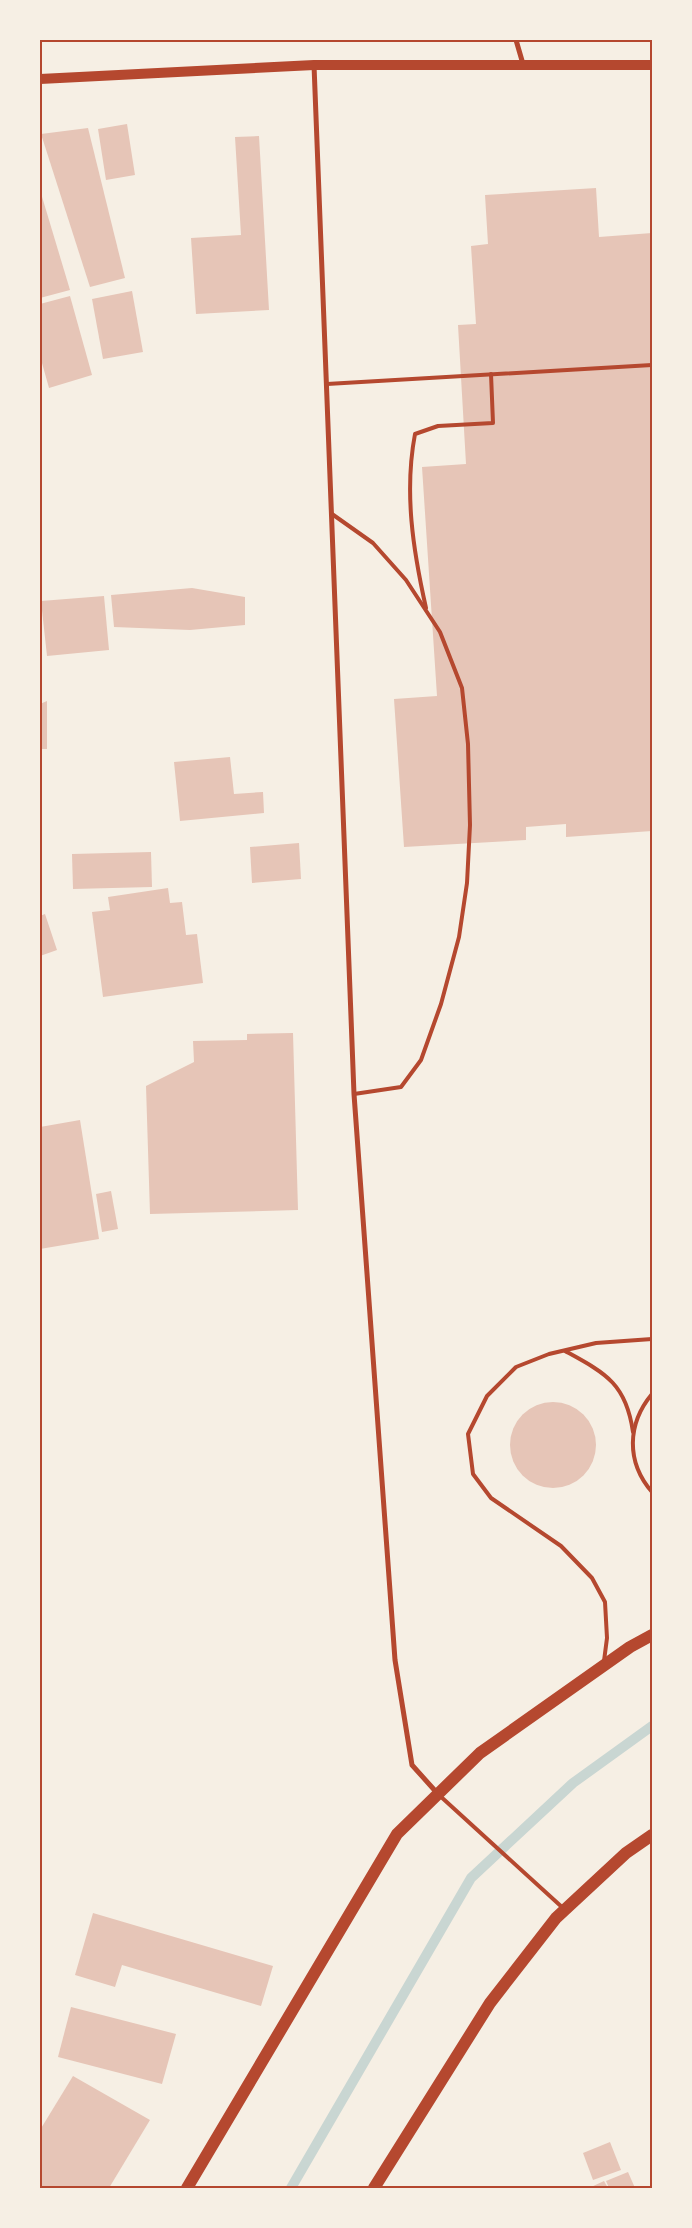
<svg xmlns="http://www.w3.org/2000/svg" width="692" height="2228" font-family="'PT Sans',sans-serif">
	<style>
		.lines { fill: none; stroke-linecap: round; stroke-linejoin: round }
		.stream { stroke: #c9d6d2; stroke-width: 10 }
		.building { fill: #e6c5b7 }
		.service { stroke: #b5482f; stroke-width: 4 }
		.minor { stroke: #b5482f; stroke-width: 5 }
		.secondary { stroke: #b5482f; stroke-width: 10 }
		.primary { stroke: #b5482f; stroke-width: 12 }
		.neatline { fill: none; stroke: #b5482f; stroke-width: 2 }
	</style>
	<rect width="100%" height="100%" fill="#f6efe4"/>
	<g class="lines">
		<path class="stream" d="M291,2188L471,1878L573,1783L652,1726"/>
	</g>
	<g class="building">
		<path d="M127,124L135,175L106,180L98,129Z"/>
		<path d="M88,128L125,278L90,287L41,134Z"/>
		<path d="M259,136L269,310L196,314L191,238L241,235L235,137Z"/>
		<path d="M596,188L599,237L652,233V831L566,837V824L526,827V840L404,847L394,699L437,696L422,467L466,464L458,325L476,324L471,246L488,244L485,195Z"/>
		<path d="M40,190L70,290L40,298Z"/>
		<path d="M132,291L143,352L103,359L92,299Z"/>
		<path d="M70,296L92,375L49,388L40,356V304Z"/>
		<path d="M192,588L245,597V625L190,630L114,627L111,595Z"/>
		<path d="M104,596L109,650L47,656L41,601Z"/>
		<path d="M47,701V749H40V704Z"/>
		<path d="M230,757L234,794L263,792L264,813L180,821L174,762Z"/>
		<path d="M299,843L301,879L252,883L250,847Z"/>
		<path d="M151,852L152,887L73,889L72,854Z"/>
		<path d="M168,888L170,903L182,902L186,935L197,934L203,983L103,997L92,912L110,910L108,897Z"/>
		<path d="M45,914L57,950L40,956V916Z"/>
		<path d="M293,1033L298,1210L150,1214L146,1086L194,1062L193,1041L247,1040V1034Z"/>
		<path d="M80,1120L99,1239L40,1249V1127Z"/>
		<path d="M111,1191L118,1229L102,1232L96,1194Z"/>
		<circle cx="553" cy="1445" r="43"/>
		<path d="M93,1913L273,1966L261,2006L122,1965L115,1987L75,1975Z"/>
		<path d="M71,2007L176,2034L162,2084L58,2057Z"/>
		<path d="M73,2076L150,2120L109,2188H40V2130Z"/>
		<path d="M610,2142L621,2170L593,2180L583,2153Z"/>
		<path d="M628,2172L635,2188H609L606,2181Z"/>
		<path d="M604,2181L608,2188H589Z"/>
	</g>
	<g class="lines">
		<g class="service">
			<path d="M327,384L652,365"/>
			<path d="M332,514L373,543L406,580L440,632L462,688L468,744L470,825L467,883L459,937L441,1004L421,1060L401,1087L354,1094"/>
			<path d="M426,608C413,550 404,492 415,434L438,426L493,423L491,374"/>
			<path d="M565,1351C605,1373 626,1383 633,1432"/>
			<path d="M652,1394C627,1424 626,1462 652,1492"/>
			<path d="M604,1661L607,1638L605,1602L592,1578L561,1546L491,1498L473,1474L468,1434L487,1396L516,1367L549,1354L596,1343L652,1339"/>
			<path d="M439,1795L563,1908"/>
		</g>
		<g class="minor">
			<path d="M516,40L523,64"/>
			<path d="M314,65L354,1094L395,1660L412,1765L438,1794"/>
		</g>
		<path class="secondary" d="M40,79L314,65H652"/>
		<g class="primary">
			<path d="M187,2188L397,1834L480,1753L630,1647L652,1635"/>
			<path d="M374,2188L490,2003L556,1918L626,1853L652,1835"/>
		</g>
	</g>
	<rect width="692" height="2228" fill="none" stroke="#f6efe4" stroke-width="82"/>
	<rect x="41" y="41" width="610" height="2146" class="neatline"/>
</svg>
